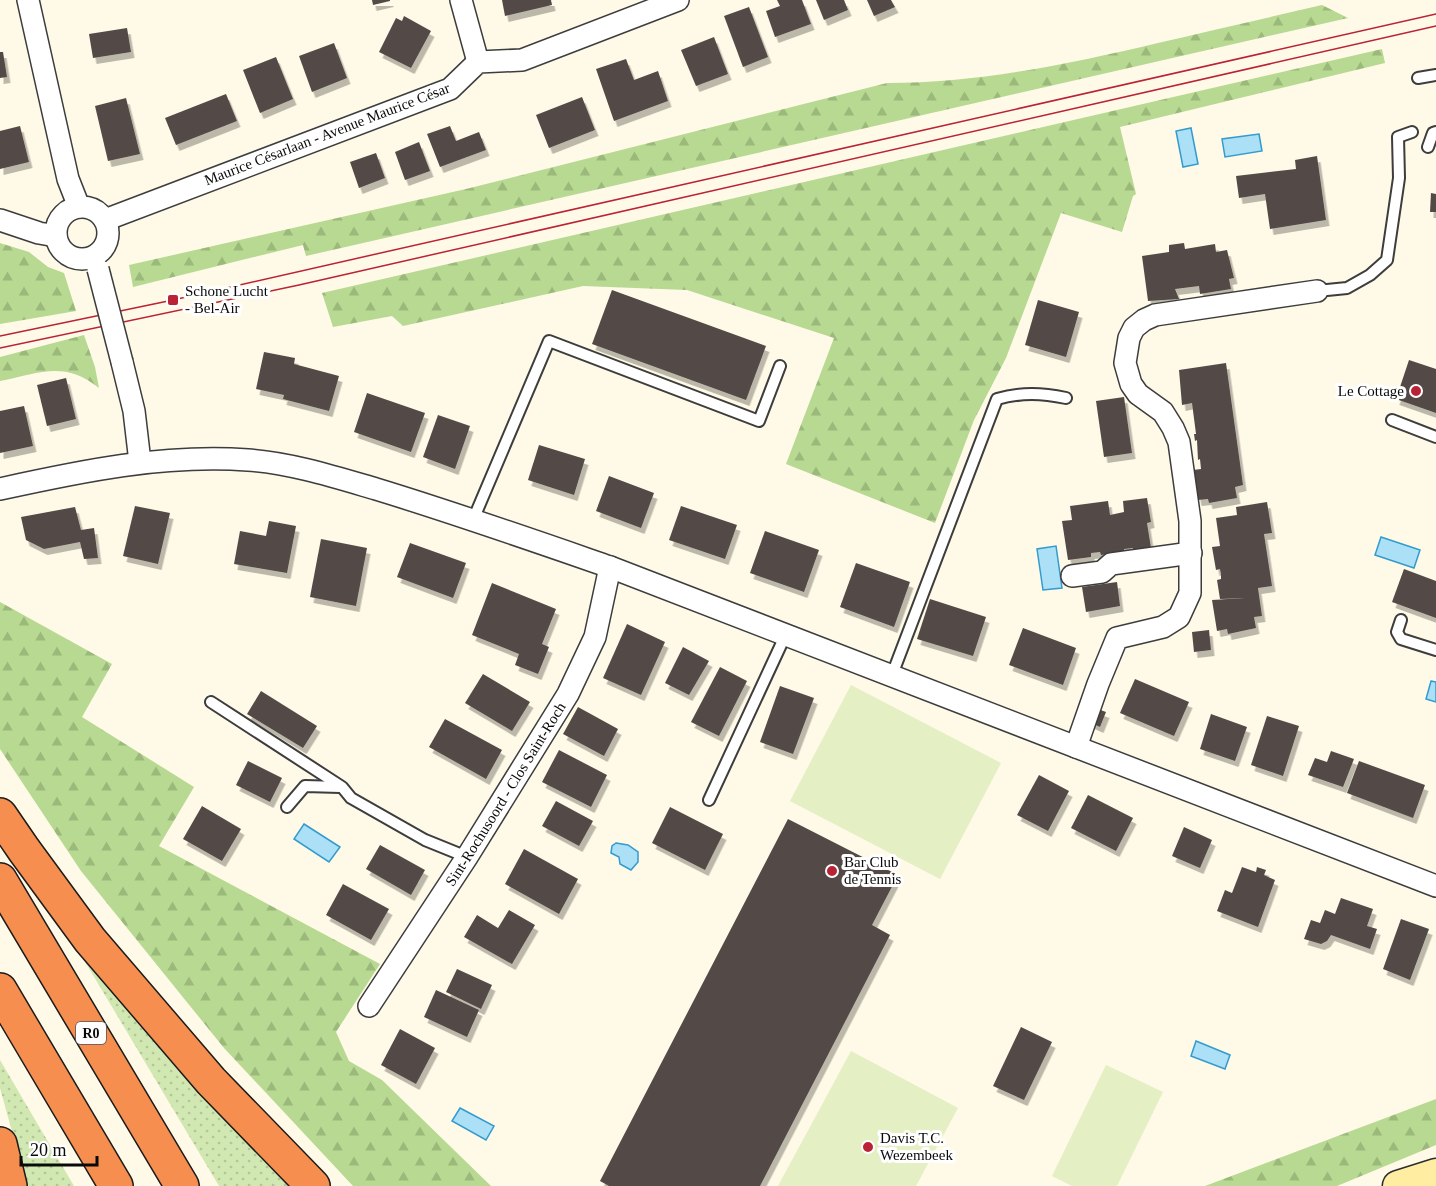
<svg xmlns="http://www.w3.org/2000/svg" width="1436" height="1186" font-family="Georgia,serif">
	<style>
		.green { fill: url(#green-dots) }
		.forest { fill: url(#forest-firs) }
		.pitch { fill: #e4efc4 }
		.water { fill: #ace0f6; stroke: #339bcd; stroke-width: 1.5 }
		.building { fill: #534a47; filter: url(#shadow) }
		.lines { fill: none; stroke-linecap: round; stroke-linejoin: round }
		.lane-casing { stroke: #3d3d3d; stroke-width: 14 }
		.street-casing { stroke: #3d3d3d; stroke-width: 24 }
		.secondary-casing { stroke: #2c2c2c; stroke-width: 33 }
		.highway-casing { stroke: #1b1b1b; stroke-width: 36 }
		.lane { stroke: #fff; stroke-width: 10 }
		.street { stroke: #fff; stroke-width: 21 }
		.secondary { stroke: #ffeea2; stroke-width: 30 }
		.highway { stroke: #f58e4f; stroke-width: 33 }
		.tram { stroke: #b92335; stroke-width: 1.5 }
		.street-bridge-casing { stroke: #3d3d3d; stroke-width: 24; stroke-linecap: butt }
		.street-bridge { stroke: #fff; stroke-width: 21 }
		.poi-dot { fill: #b92335; stroke: #fff; stroke-width: 2 }
		.labels { text-anchor: middle; stroke-width: 6; stroke-linejoin: round; paint-order: stroke }
		.shield { fill: #fff; stroke: #545454; stroke-width: 1.5 }
		.shield-label { font-size: 14px; font-weight: bold; fill: #0a0a0a }
		.street-label { font-size: 15px; fill: #0a0a0a; stroke: #fff }
		.poi-label { font-size: 15px; fill: #0a0a0a; stroke: #fff; text-anchor: start }
	</style>
	<defs>
		<pattern id="green-dots" width="8" height="8" patternUnits="userSpaceOnUse" patternTransform="scale(1.5)"><rect width="8" height="8" fill="#d2e8b2"/><path d="M2 2h.1M6 6h.1" fill="none" stroke="#b3c698" stroke-width="1.8" stroke-linecap="round"/></pattern>
		<pattern id="forest-firs" width="22" height="20" patternUnits="userSpaceOnUse" patternTransform="scale(1.5)"><rect width="22" height="20" fill="#b7d991"/><path d="M5 1l3.5 6h-7zM16 11l3.5 6h-7z" fill="#9cb97c"/></pattern>
		<filter id="shadow"><feDropShadow dx="3.5" dy="6" stdDeviation="0" flood-color="#0004"/></filter>
	</defs>
	<rect width="100%" height="100%" fill="#fff9e7"/>
	<g class="green">
		<path d="M75,945L170,1059L288,1186H219Z"/>
		<path d="M0,1060L74,1186H27L0,1088Z"/>
	</g>
	<g class="forest">
		<path d="M1322,5L1348,18L306,256L303,245L133,287L129,265L466,189L887,83C979,83 1069,64 1158,43C1213,30 1267,18 1322,5Z"/>
		<path d="M1382,49L1385,63L1120,127L1136,194L1133,196L1122,232L1061,213L1006,358L974,420L935,523L786,464L834,338L687,290L583,286L403,326L392,316L333,327L322,293Z"/>
		<path d="M0,243L29,252L48,267L64,273L76,311L0,324Z"/>
		<path d="M84,335L95,367L99,388C65,360 39,373 0,381V357Z"/>
		<path d="M0,602L112,664L82,717L194,787L159,846L380,964L336,1032L349,1061L382,1080L491,1186H353L224,1048L81,871L0,749Z"/>
		<path d="M1436,1099V1145L1337,1186H1205Z"/>
	</g>
	<g class="pitch">
		<path d="M851,685L1001,763L940,879L790,801Z"/>
		<path d="M851,1051L958,1108L916,1186H778Z"/>
		<path d="M1106,1065L1163,1092L1117,1186H1072L1052,1176Z"/>
	</g>
	<g class="water">
		<path d="M1191,128L1198,164L1183,167L1176,131Z"/>
		<path d="M1259,134L1262,151L1225,157L1222,139Z"/>
		<path d="M1381,537L1420,550L1414,568L1375,555Z"/>
		<path d="M1056,546L1062,588L1043,590L1037,549Z"/>
		<path d="M1431,681L1436,682V702L1426,699Z"/>
		<path d="M304,824L340,847L329,862L294,839Z"/>
		<path d="M616,843L628,845L638,852V862L631,870L620,864L619,857L611,853L612,846Z"/>
		<path d="M1196,1041L1230,1055L1225,1069L1191,1056Z"/>
		<path d="M460,1108L494,1126L486,1140L452,1121Z"/>
	</g>
	<g class="building">
		<path d="M372,0H390V1L373,5Z"/>
		<path d="M502,0H551L552,5L505,16Z"/>
		<path d="M777,0H802L811,24L775,37L766,11L780,6Z"/>
		<path d="M816,0H844L848,10L824,20Z"/>
		<path d="M867,0H891L895,7L874,16Z"/>
		<path d="M749,7L768,57L743,67L724,16Z"/>
		<path d="M404,16L431,31L411,68L379,52L396,18L402,21Z"/>
		<path d="M127,28L131,52L93,58L89,34Z"/>
		<path d="M714,37L728,74L696,86L681,50Z"/>
		<path d="M334,43L347,78L312,92L299,56Z"/>
		<path d="M0,52H3L7,77L0,78Z"/>
		<path d="M276,57L293,99L260,113L243,70Z"/>
		<path d="M626,59L634,80L658,71L668,101L614,121L596,69Z"/>
		<path d="M226,94L237,121L176,145L165,118Z"/>
		<path d="M582,97L595,130L549,148L536,115Z"/>
		<path d="M126,98L140,154L108,161L95,106Z"/>
		<path d="M20,126L29,162L0,169V131Z"/>
		<path d="M450,126L456,141L479,132L486,150L440,167L427,134Z"/>
		<path d="M419,142L430,171L405,180L395,152Z"/>
		<path d="M376,153L385,178L359,188L350,162Z"/>
		<path d="M1317,156L1326,220L1270,229L1265,194L1239,198L1236,176L1296,169L1295,160Z"/>
		<path d="M1431,193L1436,194V212H1430Z"/>
		<path d="M1184,243L1185,249L1215,244L1216,252L1227,250L1234,278L1229,279L1231,289L1200,294L1199,286L1175,289L1179,299L1148,301L1142,256L1169,252V245Z"/>
		<path d="M612,290L766,346L746,400L592,344Z"/>
		<path d="M1038,300L1079,312L1066,357L1025,345Z"/>
		<path d="M264,352L295,358L294,364L339,376L329,411L283,399L284,395L256,389Z"/>
		<path d="M1409,360L1436,369V413L1396,399Z"/>
		<path d="M1226,363L1243,485L1235,487L1237,498L1209,503L1208,499L1198,500L1193,470L1201,469L1200,459L1198,460L1197,440L1195,441L1194,434H1196L1192,403L1182,405L1179,370Z"/>
		<path d="M66,378L76,419L47,426L37,385Z"/>
		<path d="M367,393L425,413L411,452L354,432Z"/>
		<path d="M1124,397L1132,453L1104,457L1096,401Z"/>
		<path d="M24,406L33,446L0,453V411Z"/>
		<path d="M438,415L470,426L455,469L423,457Z"/>
		<path d="M539,445L585,459L574,495L528,480Z"/>
		<path d="M609,476L654,493L641,528L596,511Z"/>
		<path d="M1147,498L1151,522L1147,523L1151,548L1133,551V548L1124,549V552L1101,555L1100,552L1091,553V557L1068,560L1062,521L1072,520L1070,506L1108,501L1110,515L1124,512L1123,501Z"/>
		<path d="M1267,502L1272,533L1264,534L1272,586L1258,588L1262,616L1254,617L1256,628L1228,634L1227,629L1217,631L1212,600L1245,598L1220,599L1217,580L1221,579V574L1220,569L1216,570L1212,547L1220,546L1216,518L1237,515L1236,507Z"/>
		<path d="M135,506L170,513L158,564L123,556Z"/>
		<path d="M681,506L737,525L725,559L669,540Z"/>
		<path d="M75,507L81,530L94,528L98,558L84,559L80,542L44,549L26,540L21,517Z"/>
		<path d="M269,521L296,526L287,573L234,564L240,531L266,536Z"/>
		<path d="M765,531L819,550L804,592L750,573Z"/>
		<path d="M321,539L367,548L356,606L310,597Z"/>
		<path d="M410,543L466,563L453,598L397,577Z"/>
		<path d="M856,563L910,582L894,627L840,607Z"/>
		<path d="M1404,569L1436,581V618L1392,602Z"/>
		<path d="M1117,582L1120,606L1086,612L1082,587Z"/>
		<path d="M492,583L556,609L542,644L549,647L538,674L515,665L519,654L472,635Z"/>
		<path d="M930,599L986,617L973,656L917,639Z"/>
		<path d="M627,624L665,642L641,695L603,678Z"/>
		<path d="M1023,628L1076,648L1063,685L1009,665Z"/>
		<path d="M1209,630L1211,650L1194,652L1192,632Z"/>
		<path d="M683,647L709,661L689,695L665,683Z"/>
		<path d="M720,667L747,681L719,736L691,722Z"/>
		<path d="M483,674L530,702L512,731L465,703Z"/>
		<path d="M1135,679L1189,702L1174,736L1120,713Z"/>
		<path d="M780,686L814,698L793,754L760,742Z"/>
		<path d="M261,691L317,726L303,748L247,714Z"/>
		<path d="M578,707L618,729L604,756L563,734Z"/>
		<path d="M1095,708L1106,712L1100,727L1089,722Z"/>
		<path d="M1211,714L1247,727L1235,761L1200,749Z"/>
		<path d="M1267,716L1299,726L1283,776L1251,765Z"/>
		<path d="M445,719L502,750L486,779L429,747Z"/>
		<path d="M559,750L607,775L591,807L542,782Z"/>
		<path d="M1331,751L1354,759L1343,787L1308,775L1315,758L1327,762Z"/>
		<path d="M248,761L282,778L270,802L236,785Z"/>
		<path d="M1359,761L1425,785L1413,818L1347,793Z"/>
		<path d="M1039,775L1069,791L1048,831L1017,815Z"/>
		<path d="M1088,795L1133,818L1116,851L1071,828Z"/>
		<path d="M556,801L593,821L579,846L542,826Z"/>
		<path d="M202,806L241,829L222,861L183,839Z"/>
		<path d="M670,807L723,834L705,870L652,843Z"/>
		<path d="M788,819L898,875L872,925L890,935L760,1186H609L600,1181Z"/>
		<path d="M1184,827L1212,840L1200,868L1172,856Z"/>
		<path d="M380,845L425,870L411,895L366,869Z"/>
		<path d="M524,849L578,879L559,914L505,884Z"/>
		<path d="M1242,867L1256,872L1257,867L1266,870L1264,875L1275,880L1258,927L1217,911L1225,890L1232,893Z"/>
		<path d="M343,884L389,909L371,940L326,915Z"/>
		<path d="M1341,898L1373,909L1367,926L1377,929L1370,949L1331,935L1327,941L1321,944L1304,939L1311,920L1320,923L1325,910L1335,914Z"/>
		<path d="M509,910L535,925L512,964L464,937L477,915L498,928Z"/>
		<path d="M1401,919L1429,929L1410,980L1383,969Z"/>
		<path d="M457,969L492,985L481,1009L446,992Z"/>
		<path d="M436,990L479,1010L467,1037L424,1017Z"/>
		<path d="M1021,1027L1052,1042L1024,1100L993,1086Z"/>
		<path d="M400,1029L435,1048L416,1084L381,1065Z"/>
	</g>
	<g class="lines">
		<defs>
			<g id="lane">
				<path d="M1418,78L1436,75"/>
				<path d="M1428,147L1433,133L1436,132"/>
				<path d="M1317,291L1347,288L1370,275L1387,260L1399,178L1398,137L1412,132"/>
				<path d="M1392,420L1436,437"/>
				<path d="M473,520L549,341L759,421L780,366"/>
				<path d="M1401,620L1397,632L1401,639L1436,650"/>
				<path d="M892,675L997,399C1022,392 1042,393 1066,398"/>
				<path d="M211,702L342,787L351,798L425,840L467,857"/>
				<path d="M709,800L786,634"/>
				<path d="M287,807L305,786L340,787"/>
			</g>
			<g id="street">
				<path d="M28,0L68,179L79,207"/>
				<path d="M461,0L478,62"/>
				<circle cx="82" cy="233" r="26"/>
				<path d="M0,220L39,233L56,236"/>
				<path d="M105,220L450,89L478,62L522,60L678,0"/>
				<path d="M122,362L134,411L140,462"/>
				<path d="M0,489C82,471 163,454 248,460C291,463 335,477 376,489C455,513 532,540 610,567L1436,886"/>
				<path d="M1072,576L1102,572L1111,564L1191,553"/>
				<path d="M1076,747L1098,684L1117,638L1163,627L1179,617L1190,593V521L1179,442L1173,428L1163,412L1138,394L1131,384L1125,363L1129,338L1134,328L1144,320L1155,315L1317,291"/>
				<path id="s1" d="M369,1006L467,857L568,694L595,637L610,567"/>
			</g>
			<path id="secondary" d="M1398,1186L1436,1174"/>
			<g id="highway">
				<path d="M0,815L24,850L90,940L211,1081L313,1186"/>
				<path d="M0,880L182,1186"/>
				<path d="M0,990L116,1186"/>
				<path d="M0,1144L10,1186"/>
			</g>
		</defs>
		<use href="#lane" class="lane-casing"/>
		<use href="#street" class="street-casing"/>
		<use href="#secondary" class="secondary-casing"/>
		<use href="#highway" class="highway-casing"/>
		<use href="#lane" class="lane"/>
		<use href="#street" class="street"/>
		<use href="#secondary" class="secondary"/>
		<use href="#highway" class="highway"/>
		<g class="tram">
			<path d="M0,336L173,300L1436,14"/>
			<path d="M0,348L299,285L1436,26"/>
		</g>
		<defs>
			<path id="street-bridge" d="M98,269L122,362"/>
		</defs>
		<use href="#street-bridge" class="street-bridge-casing"/>
		<use href="#street-bridge" class="street-bridge"/>
	</g>
	<g class="poi-dot">
		<rect x="167" y="294" width="12" height="12" rx="3"/>
		<circle cx="1416" cy="391" r="6"/>
		<circle cx="832" cy="871" r="6"/>
		<circle cx="868" cy="1147" r="6"/>
	</g>
	<g class="labels">
		<rect class="shield" x="76" y="1022" width="30" height="22" rx="4.5"/>
		<g class="shield-label">
			<text x="91" y="1038">R0</text>
		</g>
		<g class="street-label">
			<text transform="translate(327 134) rotate(-21)" y="5">Maurice Césarlaan - Avenue Maurice César</text>
			<text dy="5" stroke="none"><textPath href="#s1" startOffset="252">Sint-Rochusoord - Clos Saint-Roch</textPath></text>
		</g>
		<g class="poi-label">
			<text x="185" y="296">Schone Lucht<tspan x="185" dy="17">- Bel-Air</tspan></text>
			<text x="1404" y="396" text-anchor="end">Le Cottage</text>
			<text x="844" y="867">Bar Club<tspan x="844" dy="17">de Tennis</tspan></text>
			<text x="880" y="1143">Davis T.C.<tspan x="880" dy="17">Wezembeek</tspan></text>
		</g>
	</g>
	<path d="M21 1156v9h76v-9" fill="none" stroke="#0a0a0a" stroke-width="3"/>
	<text x="30" y="1156" font-size="18" fill="#0a0a0a" stroke="#ffffff" stroke-width="4.5" paint-order="stroke">20 m</text>
</svg>
